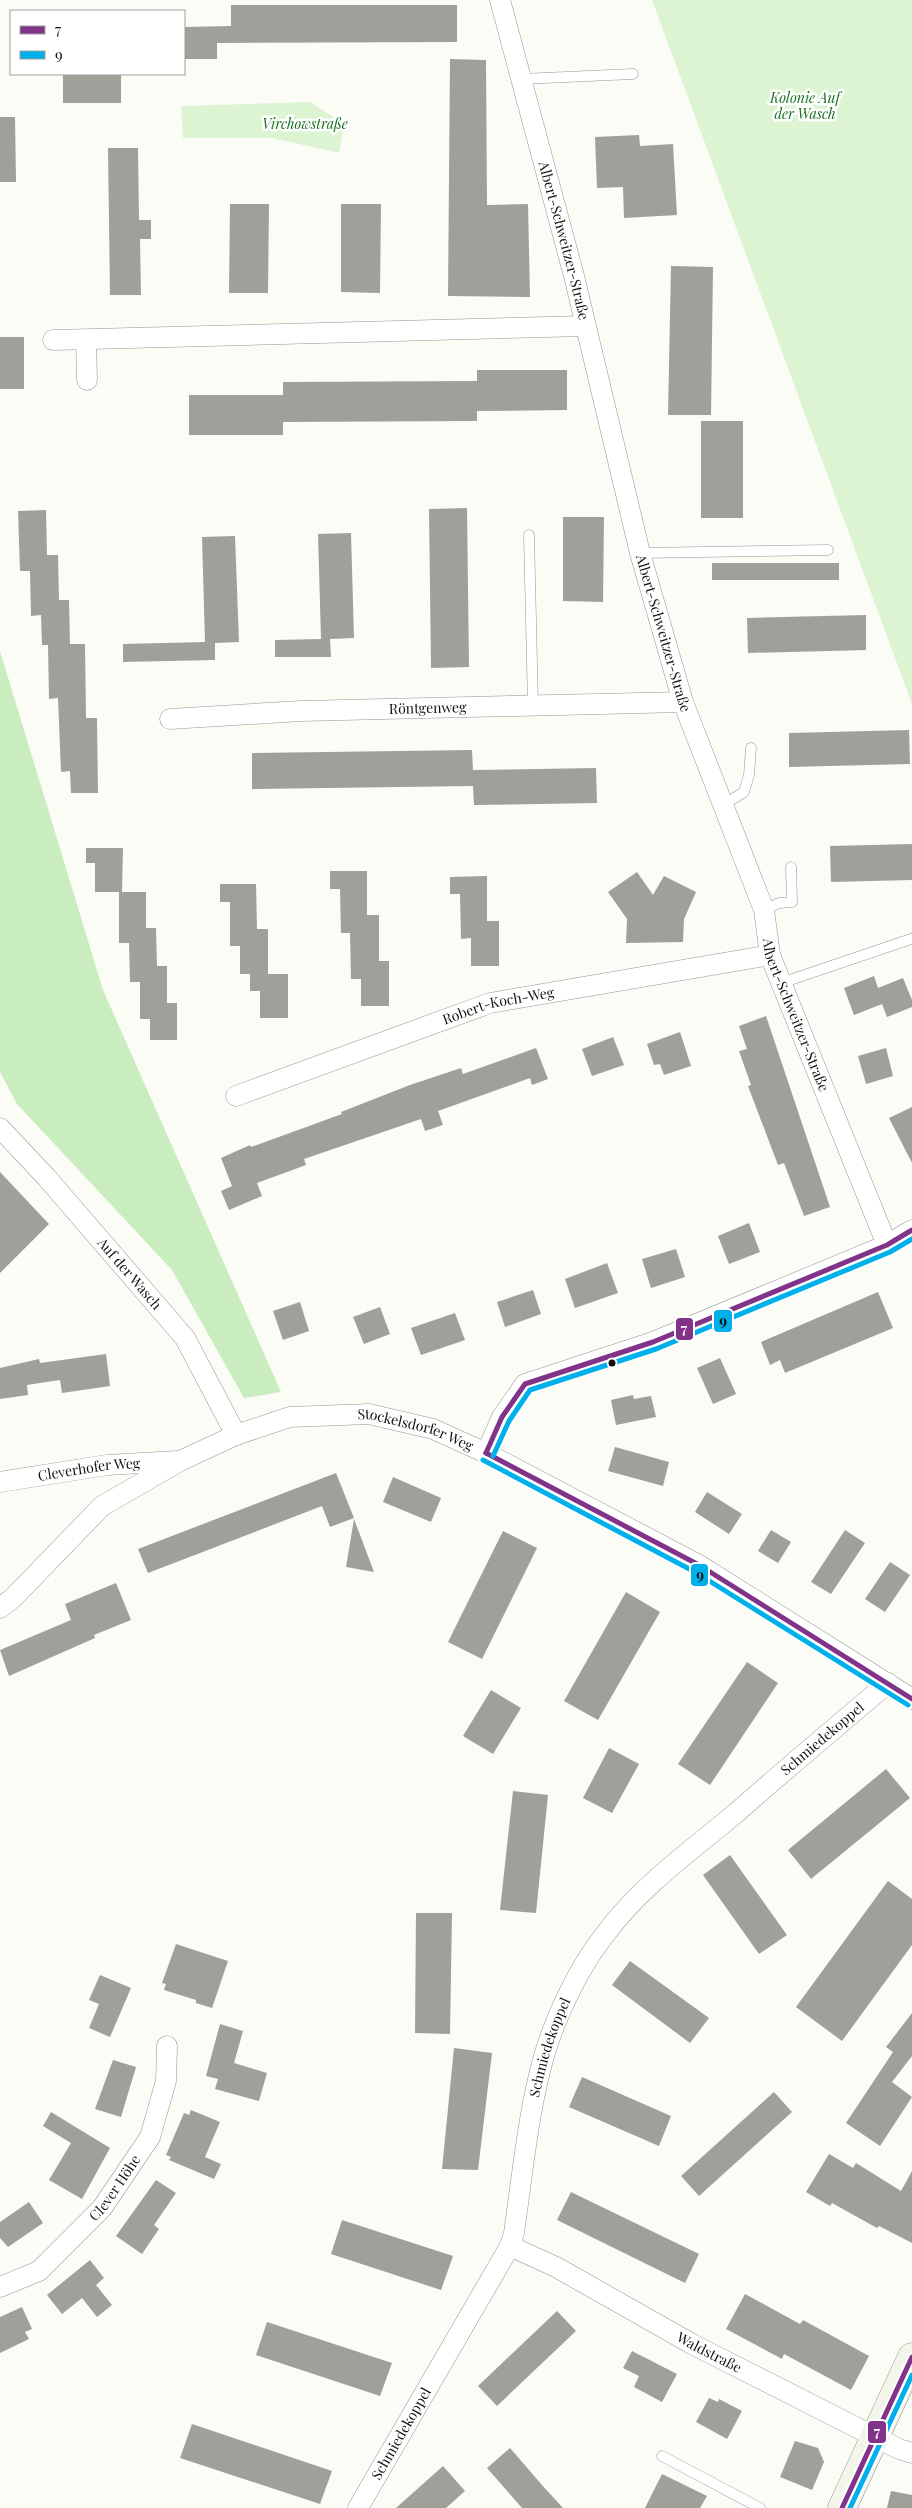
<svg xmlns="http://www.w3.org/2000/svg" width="912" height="2508" font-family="'Playfair Display',serif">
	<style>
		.green { fill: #ddf4d3 }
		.forest { fill: #caedc0 }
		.building { fill: #a09f9a }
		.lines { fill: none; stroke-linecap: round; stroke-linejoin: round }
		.lane-casing { stroke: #969693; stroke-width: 11 }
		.street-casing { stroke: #969693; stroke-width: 21 }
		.secondary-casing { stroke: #8c8d8a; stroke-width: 29 }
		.lane { stroke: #fefffe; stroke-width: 10 }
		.street { stroke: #fefffe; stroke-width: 20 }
		.secondary { stroke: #f3f5eb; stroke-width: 28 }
		.bus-1-casing { stroke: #fff; stroke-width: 9 }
		.bus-2-casing { stroke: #fff; stroke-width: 9 }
		.bus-1 { stroke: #81338a; stroke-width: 5 }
		.bus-2 { stroke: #00b0ea; stroke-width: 5 }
		.bus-dot { fill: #101010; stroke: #fff; stroke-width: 2 }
		.labels { text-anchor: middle; stroke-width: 5; stroke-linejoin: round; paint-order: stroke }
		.park-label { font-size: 14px; font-style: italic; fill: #186f1f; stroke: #fff }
		.street-label { font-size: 14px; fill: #101010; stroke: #fff }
		.line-badge { stroke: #fff; stroke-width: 2 }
		.badge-label { font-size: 14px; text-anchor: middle; font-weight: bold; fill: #fff }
		.pale-badge-label { font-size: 14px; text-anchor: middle; font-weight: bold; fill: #111 }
	</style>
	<rect width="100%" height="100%" fill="#fbfcf5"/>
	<g class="green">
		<path d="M652,0H912V704Z"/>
		<path d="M310,102L344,124L339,153L272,138H183L181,106Z"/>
	</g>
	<path class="forest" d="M0,651L103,990L281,1392L244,1398L172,1270L17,1104L0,1072Z"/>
	<g class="building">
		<path d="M231,5H457V42L217,43V59H184V27L231,26Z"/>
		<path d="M450,59L486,60L487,205L528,204L530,297L448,296Z"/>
		<rect x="63" y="74" width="58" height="29"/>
		<path d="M0,117H15L16,182H0Z"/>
		<path d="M639,135L640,146L673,144L677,215L624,218L623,187L597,188L595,137Z"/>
		<path d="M108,148H138L139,220H151V239H140L141,295H110Z"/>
		<path d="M230,204H269L268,293H229Z"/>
		<path d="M341,204H381L380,293L341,292Z"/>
		<path d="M671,266L713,267L711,415H668Z"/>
		<rect x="0" y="337" width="24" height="52"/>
		<path d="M477,370H567V410L477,411V421L283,422V435H189V395H283V382L477,381Z"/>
		<rect x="701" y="421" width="42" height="97"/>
		<path d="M467,508L469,667L431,668L429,509Z"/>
		<path d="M46,510L47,555H58L59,600H69L70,644H85L86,718H97L98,793H71L70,771L61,772L58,698L49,699L48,645H42L41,615L31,616L30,571H20L18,511Z"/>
		<path d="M563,517H604L603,602L563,601Z"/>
		<path d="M351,533L354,638L330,639L331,657H275V640L321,639L318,534Z"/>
		<path d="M235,536L239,642L215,643V660L123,662V644L205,642L202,537Z"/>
		<rect x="712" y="563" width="127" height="17"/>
		<path d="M866,615V650L748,653L747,618Z"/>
		<path d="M909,730L910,764L789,767V733Z"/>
		<path d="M472,750L473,770L596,768L597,803L474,805L473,786L252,789V753Z"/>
		<path d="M912,844V880L831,882L830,846Z"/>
		<path d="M86,848H123L122,892H95V863H86Z"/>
		<path d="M330,871H367V915H379V961H389V1006H361V979H351L350,933H341L340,889H330Z"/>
		<path d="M637,872L653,895L664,876L696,892L684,919L683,942L626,943L627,919L608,892Z"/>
		<path d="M487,876V921H499V966H471V938L461,939L460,894H450V877Z"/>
		<path d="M220,884H256L257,929H268V974H288V1018H260V991H250V974H240V946H230V902H220Z"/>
		<path d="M119,892H146V928H156L157,966H167V1003H177V1040H150V1019H140V982H130L129,943H119Z"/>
		<path d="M874,976L878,988L903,978L912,1000V1007L887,1017L882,1004L854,1015L844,988Z"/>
		<path d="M766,1016L830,1207L804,1216L784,1163L778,1165L748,1086L751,1085L739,1051L747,1049L739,1026Z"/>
		<path d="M680,1032L691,1066L664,1075L660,1064L654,1065L647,1044Z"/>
		<path d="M613,1037L624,1065L592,1076L582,1049Z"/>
		<path d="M536,1048L548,1079L532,1085L530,1078L438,1111L443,1125L425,1131L421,1119L304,1159L306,1165L257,1183L262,1196L229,1210L221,1191L232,1186L221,1158L250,1145L251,1147L342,1114L341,1112L410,1085L461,1068L463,1074Z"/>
		<path d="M886,1048L893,1076L866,1084L858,1056Z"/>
		<path d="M912,1107V1163L889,1118Z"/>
		<path d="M0,1172L49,1224L0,1273Z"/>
		<path d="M749,1223L760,1252L729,1264L718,1236Z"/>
		<path d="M676,1249L685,1277L651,1288L642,1259Z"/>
		<path d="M607,1263L618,1293L575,1308L565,1279Z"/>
		<path d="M533,1290L541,1314L505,1327L497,1302Z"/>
		<path d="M878,1292L893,1328L785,1373L780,1360L770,1365L761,1342Z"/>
		<path d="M300,1302L309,1331L283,1340L273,1311Z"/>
		<path d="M380,1307L390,1334L364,1344L353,1317Z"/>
		<path d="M455,1313L465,1340L421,1355L411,1328Z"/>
		<path d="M106,1354L110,1386L62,1393L60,1380L27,1385L28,1395L0,1399V1368L39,1359L40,1363Z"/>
		<path d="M720,1358L736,1394L713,1404L697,1368Z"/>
		<path d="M633,1395L634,1399L651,1396L656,1417L616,1425L611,1400Z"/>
		<path d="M615,1447L669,1462L663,1486L608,1471Z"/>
		<path d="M336,1473L354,1518L330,1527L322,1506L148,1573L138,1549Z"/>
		<path d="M393,1477L441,1498L431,1522L383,1502Z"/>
		<path d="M707,1492L742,1514L729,1534L695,1512Z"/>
		<path d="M354,1519L374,1572L346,1567Z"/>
		<path d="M771,1530L791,1542L778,1563L758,1551Z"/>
		<path d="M845,1530L865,1543L831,1594L811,1582Z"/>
		<path d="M503,1531L537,1548L482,1659L448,1642Z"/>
		<path d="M890,1562L910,1575L885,1612L865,1599Z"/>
		<path d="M116,1583L131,1620L94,1635L95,1638L9,1676L0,1650L71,1620L65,1604Z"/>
		<path d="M626,1592L660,1612L598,1720L564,1701Z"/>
		<path d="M747,1662L778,1683L710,1785L678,1764Z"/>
		<path d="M491,1690L521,1708L493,1754L463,1736Z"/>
		<path d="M609,1748L639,1764L612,1813L583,1798Z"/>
		<path d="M886,1769L910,1798L811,1879L788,1850Z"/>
		<path d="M513,1791L548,1795L536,1913L500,1910Z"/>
		<path d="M730,1855L787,1935L759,1954L703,1875Z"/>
		<path d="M888,1881L912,1899V1945L842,2041L796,2007Z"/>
		<path d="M416,1913H452L450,2034L415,2033Z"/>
		<path d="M176,1944L228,1961L212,2008L196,2003V2000L164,1990L166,1984L162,1983Z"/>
		<path d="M630,1961L709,2018L690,2043L612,1985Z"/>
		<path d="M100,1975L131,1988L110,2037L89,2028L99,2004L89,2000Z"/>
		<path d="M912,2013V2056L892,2082L912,2097L880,2146L846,2123L893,2052L886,2047Z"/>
		<path d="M220,2024L243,2031L234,2063L267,2073L259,2101L215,2089L218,2079L206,2076Z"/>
		<path d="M454,2048L492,2053L478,2170L442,2169Z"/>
		<path d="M113,2060L136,2067L121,2117L95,2109Z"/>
		<path d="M582,2077L671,2116L659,2146L569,2107Z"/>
		<path d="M774,2092L792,2112L699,2196L681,2176Z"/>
		<path d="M191,2110L220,2122L205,2157L221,2164L214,2179L169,2160L171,2157L166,2155L184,2113L189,2115Z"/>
		<path d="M51,2112L110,2148L82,2199L49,2180L71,2143L43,2126Z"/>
		<path d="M829,2154L853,2168L856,2163L901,2191L912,2171V2243L879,2226L877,2228L832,2203L830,2206L806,2192Z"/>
		<path d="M156,2180L176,2193L154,2225L159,2229L142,2254L116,2236Z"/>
		<path d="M571,2192L699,2254L685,2283L557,2220Z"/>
		<path d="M29,2202L43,2223L8,2247L0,2238V2222Z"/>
		<path d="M342,2220L453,2256L441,2290L331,2254Z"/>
		<path d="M90,2260L104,2278L96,2285L112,2305L97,2317L82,2298L62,2314L47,2295Z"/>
		<path d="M745,2294L800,2324L803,2320L869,2356L851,2390L784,2354L782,2359L726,2329Z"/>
		<path d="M22,2307L32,2329L25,2332L29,2339L0,2353V2317Z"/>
		<path d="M557,2311L576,2331L497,2406L478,2386Z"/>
		<path d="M267,2322L392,2363L380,2396L256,2355Z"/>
		<path d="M632,2351L677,2374L662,2402L634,2387L639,2376L623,2368Z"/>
		<path d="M709,2398L718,2402L719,2399L742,2411L727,2439L696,2422Z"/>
		<path d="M192,2424L332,2471L320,2504L180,2458Z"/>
		<path d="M795,2441L818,2448L824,2462L812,2490L780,2477Z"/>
		<path d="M510,2448L542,2485L563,2508H522L487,2468Z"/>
		<path d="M443,2466L465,2491L446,2508H396Z"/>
		<path d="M662,2474L707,2496L700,2508H645Z"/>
		<path d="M891,2491L912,2495V2508H887Z"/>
	</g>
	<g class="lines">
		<defs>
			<g id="lane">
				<path d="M521,79L633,74"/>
				<path d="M529,535L533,706"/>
				<path d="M640,553L828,550"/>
				<path d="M723,805L744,792L749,775L751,748"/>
				<path d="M764,910L779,903L792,902L791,867"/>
				<path d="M781,983L911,939"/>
				<path d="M662,2456L760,2508"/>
			</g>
			<g id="street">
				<path id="s1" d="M500,0L574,276L640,553L683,702L764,910L770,955L887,1245"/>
				<path d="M53,340L585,326"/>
				<path d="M86,340L87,380"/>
				<path id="s2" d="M170,719L301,711L683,702"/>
				<path id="s3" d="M236,1096L490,1003L770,955"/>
				<path id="s4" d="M0,1128L47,1178L185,1338L236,1435"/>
				<path d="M486,1453L502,1417L525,1384L653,1342L887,1245L912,1230"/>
				<path id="s5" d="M0,1482L107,1465L177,1461"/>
				<path id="s6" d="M0,1608L13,1598L102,1506L180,1461L236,1435L290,1417L369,1414L433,1429L486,1453L699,1565L912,1699"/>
				<path id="s7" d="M510,2246L556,2267L692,2344L899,2449L912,2453"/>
				<path id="s8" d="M0,2287L39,2271L102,2208L150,2137L166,2081L167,2046"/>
				<path id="s9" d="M358,2508L510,2246L514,2233C523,2171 530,2090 552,2032C565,1998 583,1962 606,1933C641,1886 692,1850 736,1813C786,1769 837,1726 888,1683"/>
			</g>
			<path id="secondary" d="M842,2508L912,2357"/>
		</defs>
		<use href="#lane" class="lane-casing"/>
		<use href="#street" class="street-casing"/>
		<use href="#secondary" class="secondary-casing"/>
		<use href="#lane" class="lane"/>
		<use href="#street" class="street"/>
		<use href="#secondary" class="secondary"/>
		<defs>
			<g id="bus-1">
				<path d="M486,1453L502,1417L525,1384L653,1342L887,1245L912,1230"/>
				<path d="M486,1453L699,1565L912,1699"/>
				<path d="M842,2508L912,2357"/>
			</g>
			<g id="bus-2">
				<path d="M493,1456L509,1421L530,1390L656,1349L890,1252L912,1239"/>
				<path d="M483,1460L695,1572L908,1705"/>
				<path d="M850,2508L912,2375"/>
			</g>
		</defs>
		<use href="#bus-1" class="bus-1-casing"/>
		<use href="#bus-2" class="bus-2-casing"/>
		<use href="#bus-1" class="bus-1"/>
		<use href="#bus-2" class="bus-2"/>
	</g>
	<circle class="bus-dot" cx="612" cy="1363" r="4.5"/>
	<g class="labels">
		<g class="park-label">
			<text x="805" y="103">Kolonie Auf<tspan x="805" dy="16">der Wasch</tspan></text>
			<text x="305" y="129">Virchowstraße</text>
		</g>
		<g class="street-label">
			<text dy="5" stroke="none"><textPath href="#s1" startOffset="249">Albert-Schweitzer-Straße</textPath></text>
			<text dy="5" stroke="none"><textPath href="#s1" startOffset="654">Albert-Schweitzer-Straße</textPath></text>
			<text dy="5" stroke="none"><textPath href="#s2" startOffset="258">Röntgenweg</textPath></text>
			<text dy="5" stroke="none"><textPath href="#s3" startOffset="278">Robert-Koch-Weg</textPath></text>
			<text dy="5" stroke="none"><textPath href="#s1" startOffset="1059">Albert-Schweitzer-Straße</textPath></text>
			<text dy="5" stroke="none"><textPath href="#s4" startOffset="195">Auf der Wasch</textPath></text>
			<text dy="5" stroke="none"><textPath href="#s6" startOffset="481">Stockelsdorfer Weg</textPath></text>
			<text dy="5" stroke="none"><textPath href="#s5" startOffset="90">Cleverhofer Weg</textPath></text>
			<text dy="5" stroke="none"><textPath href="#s9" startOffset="926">Schmiedekoppel</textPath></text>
			<text dy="5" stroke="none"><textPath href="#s9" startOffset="506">Schmiedekoppel</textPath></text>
			<text dy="5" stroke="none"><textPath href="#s8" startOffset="155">Clever Höhe</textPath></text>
			<text dy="5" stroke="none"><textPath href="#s7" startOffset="226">Waldstraße</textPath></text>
			<text dy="5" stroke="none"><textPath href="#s9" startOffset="86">Schmiedekoppel</textPath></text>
		</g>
	</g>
	<g class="line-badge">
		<rect x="713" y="1309" width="20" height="24" rx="5" fill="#00b0ea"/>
		<rect x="675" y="1317" width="19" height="24" rx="5" fill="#81338a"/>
		<rect x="690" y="1563" width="19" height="24" rx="5" fill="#00b0ea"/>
		<rect x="867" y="2420" width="20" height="24" rx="5" fill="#81338a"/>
	</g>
	<g class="badge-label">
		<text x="684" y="1334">7</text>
		<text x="877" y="2437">7</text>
	</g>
	<g class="pale-badge-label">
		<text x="723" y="1326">9</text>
		<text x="700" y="1580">9</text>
	</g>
	<rect x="10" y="10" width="175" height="65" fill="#ffffff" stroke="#9f9f9f"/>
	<rect x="20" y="26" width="25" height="8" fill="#81338a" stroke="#9f9f9f"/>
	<text x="55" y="35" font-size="15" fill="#101010">7</text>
	<rect x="20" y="51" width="25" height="8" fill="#00b0ea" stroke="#9f9f9f"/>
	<text x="55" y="60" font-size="15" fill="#101010">9</text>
</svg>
